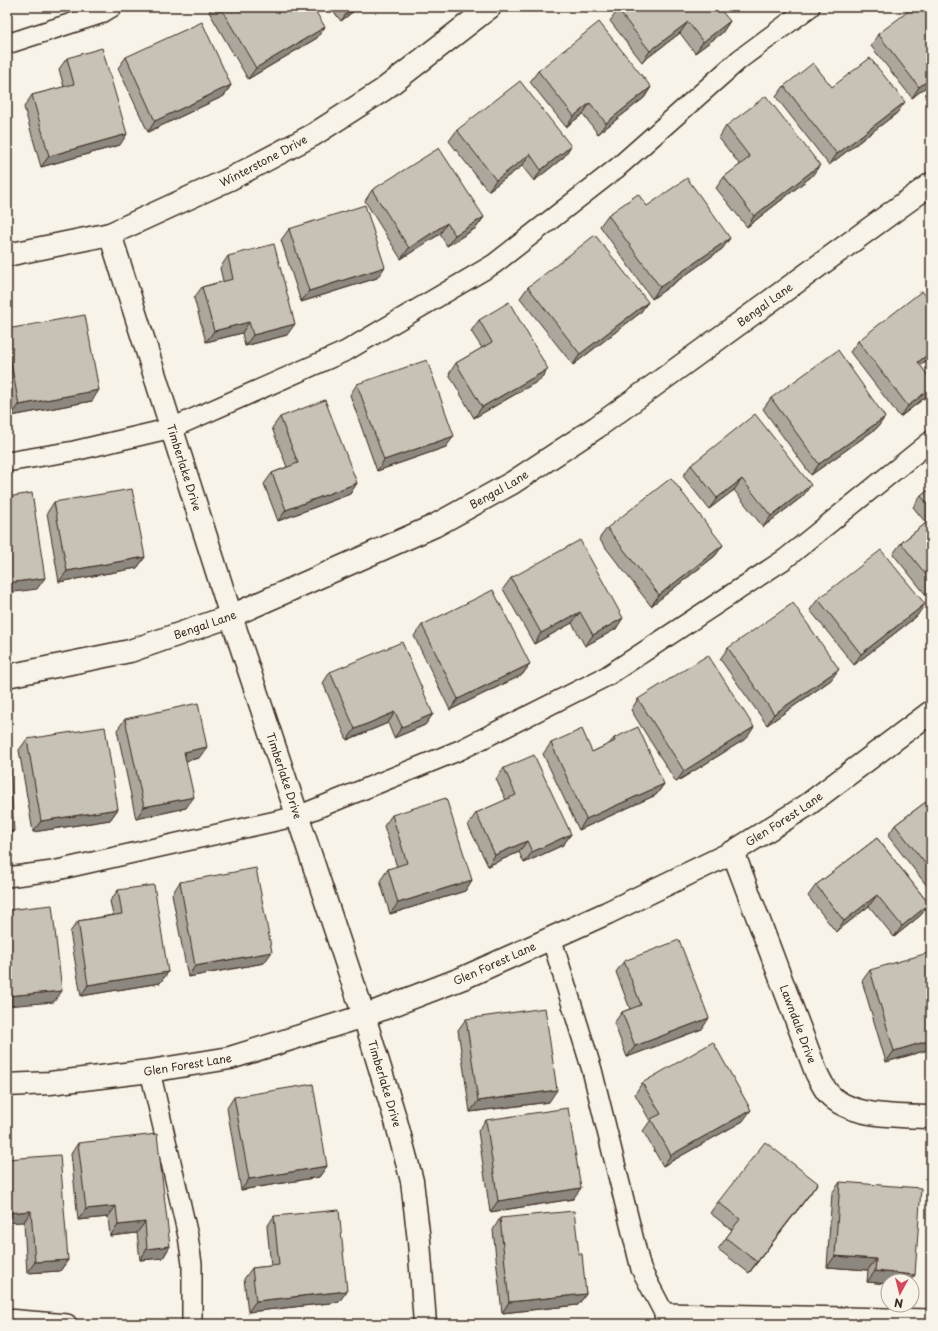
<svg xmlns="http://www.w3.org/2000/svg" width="938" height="1331" font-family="'Playpen Sans',sans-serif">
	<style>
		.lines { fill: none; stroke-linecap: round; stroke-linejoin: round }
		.service-casing { stroke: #3b2a1e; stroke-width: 22 }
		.minor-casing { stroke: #3b2a1e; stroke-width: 25 }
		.service { stroke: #f7f3e8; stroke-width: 19 }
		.minor { stroke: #f7f3e8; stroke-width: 22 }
		.wall { fill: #aca69d; stroke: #3b2a1e }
		.shaded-wall { fill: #8c877f; stroke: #3b2a1e }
		.building { fill: #c8c1b6; stroke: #3b2a1e }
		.labels { text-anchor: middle; stroke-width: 4; stroke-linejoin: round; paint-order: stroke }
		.street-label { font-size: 11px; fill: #3b2a1e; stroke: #f7f3e8 }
	</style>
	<rect width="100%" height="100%" fill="#f7f3e8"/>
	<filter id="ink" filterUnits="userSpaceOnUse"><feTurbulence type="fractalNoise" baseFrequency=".025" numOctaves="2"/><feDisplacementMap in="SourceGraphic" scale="8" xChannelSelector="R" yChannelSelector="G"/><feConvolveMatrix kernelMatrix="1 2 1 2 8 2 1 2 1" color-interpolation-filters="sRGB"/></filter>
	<g filter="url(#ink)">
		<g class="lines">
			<defs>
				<g id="service">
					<path d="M7,44L100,14L112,7"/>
					<path d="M7,462L74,451L172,428L346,351L494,264L617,168L740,59L810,7"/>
					<path d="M7,877L53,871L298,816L460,750L607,676L785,559L931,441"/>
					<path d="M551,937L592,1070L641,1269L664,1313"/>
					<path d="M150,1071L188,1236L192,1264V1324"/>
					<path d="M7,1319L67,1324"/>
					<path d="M665,1324L664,1313L931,1319"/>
				</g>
				<g id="minor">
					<path id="s1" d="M110,234L231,616L364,1016L396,1121L412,1181L419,1241L425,1324"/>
					<path id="s2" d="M7,255L110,234L230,179L313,135L383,90L490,7"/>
					<path id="s3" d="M7,676L130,651L231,616L434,526L512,483L597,427L931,184"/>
					<path id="s4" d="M733,852L816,1072C819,1078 823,1087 828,1093C849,1118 901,1116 931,1117"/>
					<path id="s5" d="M7,1085L50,1083L150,1071L230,1058L364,1016L463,978L607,913L733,852L806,806L931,712"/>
				</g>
			</defs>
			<use href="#service" class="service-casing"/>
			<use href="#minor" class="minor-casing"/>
			<use href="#service" class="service"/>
			<use href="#minor" class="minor"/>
		</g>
		<g class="wall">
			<path d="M212,7H313L317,38L248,79L209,12Z"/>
			<path d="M330,7H359L341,21Z"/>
			<path d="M618,10L730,21L722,33L695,53L680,33L642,62L610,21Z"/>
			<path d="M878,34L931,83L912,98L871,46Z"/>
			<path d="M126,57L231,85L224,96L148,132L118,68Z"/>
			<path d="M67,58L120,145L41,167L24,107L32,95L64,87L59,69Z"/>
			<path d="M538,71L651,87L644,98L598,134L583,114L566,127L530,82Z"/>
			<path d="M784,86L832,87L897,113L829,165L776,97Z"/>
			<path d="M726,126L812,176L747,227L716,188L724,177L740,165L719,138Z"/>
			<path d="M457,130L564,157L534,181L522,166L488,191L449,141Z"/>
			<path d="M372,190L484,217L476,228L447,246L440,234L401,259L365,201Z"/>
			<path d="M647,206L730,238L722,249L652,299L600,226L608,215Z"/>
			<path d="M289,229L377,278L301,302L281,240Z"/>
			<path d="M228,256L287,335L245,346L242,333L206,342L194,298L202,287L223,281L220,268Z"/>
			<path d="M528,287L648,302L640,313L573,365L520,298Z"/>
			<path d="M931,302V357L920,366L931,380V391L927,396L900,417L850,352L858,341Z"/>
			<path d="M479,320L548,369L540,380L474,418L449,374L456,363L482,348L471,331Z"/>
			<path d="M7,329L92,401L11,416L7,395Z"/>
			<path d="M357,384L446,447L377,471L350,395Z"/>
			<path d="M771,398L885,417L877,428L811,475L763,409Z"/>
			<path d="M280,417L357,483L350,494L278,521L264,484L272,473L287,467L272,428Z"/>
			<path d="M691,465L803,496L763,527L734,490L709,509L683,476Z"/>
			<path d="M931,488V599L930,600L893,554L901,543L926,523L913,507L921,496Z"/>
			<path d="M54,502L145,557L137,568L59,582L47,513Z"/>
			<path d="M607,528L723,545L715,556L651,606L599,539Z"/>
			<path d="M511,578L616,629L585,646L572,623L534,644L503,589Z"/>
			<path d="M818,599L917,616L854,665L810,610Z"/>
			<path d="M422,625L530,664L522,675L450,710L414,636Z"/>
			<path d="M728,648L831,680L767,725L720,659Z"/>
			<path d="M330,672L433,714L425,725L394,738L388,723L347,740L323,683Z"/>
			<path d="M638,699L747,738L676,782L631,710Z"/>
			<path d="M125,719L199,758L186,761V808L136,819L117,730Z"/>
			<path d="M614,738L664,784L656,795L579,830L543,754L551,743L592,752L609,744Z"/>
			<path d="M27,739L118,809L110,820L33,832L19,750Z"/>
			<path d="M504,768L571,834L563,845L524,863L519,852L488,866L468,825L476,813L506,800L496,779Z"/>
			<path d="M931,798V891L888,836L895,825Z"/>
			<path d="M392,815L472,880L465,891L390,914L380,881L388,869L397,867L384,826Z"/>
			<path d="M877,838L929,904L921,915L894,937L869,906L836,932L808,896L816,885Z"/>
			<path d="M180,882L264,963L188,977L172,894Z"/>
			<path d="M118,890L168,972L160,983L81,996L70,932L78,921L113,915L110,901Z"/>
			<path d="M624,961L702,1029L627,1057L614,1023L622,1012L630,1009L616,972Z"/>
			<path d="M870,970L931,1049L886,1062L862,981Z"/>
			<path d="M466,1019L549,1102L470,1112L458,1030Z"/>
			<path d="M642,1083L743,1121L663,1166L643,1131L650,1121L635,1094Z"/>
			<path d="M234,1097L327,1166L319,1177L241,1190L227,1108Z"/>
			<path d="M486,1120L573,1199L490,1212L478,1131Z"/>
			<path d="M78,1143L170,1246L163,1258L140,1260L137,1233L110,1236L108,1217L78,1220L71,1154Z"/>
			<path d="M7,1159L68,1260L60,1271L27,1273L24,1222Z"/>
			<path d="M840,1182L915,1275L910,1281H888V1284L867,1282L868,1270L827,1267L832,1193Z"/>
			<path d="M818,1183L810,1194L749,1273L718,1249L732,1230L710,1213L718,1202Z"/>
			<path d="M274,1216L339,1302L248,1312L244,1279L252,1268L271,1266L267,1227Z"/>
			<path d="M500,1218L579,1254L586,1294L578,1305L502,1313L493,1230Z"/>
		</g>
		<g class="shaded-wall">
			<path d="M353,7H359L341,21L349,10Z"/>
			<path d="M730,21L722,33L695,53L703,42Z"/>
			<path d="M688,22L680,33L642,62L650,51Z"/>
			<path d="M325,27L317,38L248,79L256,68Z"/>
			<path d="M931,78V83L912,98L919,87Z"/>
			<path d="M231,85L224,96L148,132L155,121Z"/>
			<path d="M651,87L644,98L598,134L606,123Z"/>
			<path d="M905,102L897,113L829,165L837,154Z"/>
			<path d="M590,103L583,114L566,127L574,116Z"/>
			<path d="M127,134L120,145L41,167L49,156Z"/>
			<path d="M571,146L564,157L534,181L541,170Z"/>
			<path d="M530,154L522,166L488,191L496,180Z"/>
			<path d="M820,165L812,176L747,227L754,216Z"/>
			<path d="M484,217L476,228L447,246L455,235Z"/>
			<path d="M447,223L440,234L401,259L409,248Z"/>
			<path d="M730,238L722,249L652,299L660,287Z"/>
			<path d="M385,267L377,278L301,302L309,291Z"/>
			<path d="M648,302L640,313L573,365L580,354Z"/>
			<path d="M249,322L242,333L206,342L214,331Z"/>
			<path d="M295,324L287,335L245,346L253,335Z"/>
			<path d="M931,352V357L910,373L918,362Z"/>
			<path d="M548,369L540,380L474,418L482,407Z"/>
			<path d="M931,388V391L927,396L900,417L908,406Z"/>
			<path d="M99,390L92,401L11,416L19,405Z"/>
			<path d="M885,417L877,428L811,475L819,464Z"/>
			<path d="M454,436L446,447L377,471L384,460Z"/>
			<path d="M742,479L734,490L709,509L717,498Z"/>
			<path d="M357,483L350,494L278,521L286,510Z"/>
			<path d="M811,485L803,496L763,527L771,516Z"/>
			<path d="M723,545L715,556L651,606L659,595Z"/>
			<path d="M145,557L137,568L59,582L67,571Z"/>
			<path d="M45,578L37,589L7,593V583Z"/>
			<path d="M925,604L917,616L854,665L861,654Z"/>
			<path d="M580,612L572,623L534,644L541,633Z"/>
			<path d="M623,618L616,629L585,646L593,635Z"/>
			<path d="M530,664L522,675L450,710L458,699Z"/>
			<path d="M839,669L831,680L767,725L774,714Z"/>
			<path d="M395,712L388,723L347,740L355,729Z"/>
			<path d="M433,714L425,725L394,738L402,727Z"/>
			<path d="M754,727L747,738L676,782L684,771Z"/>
			<path d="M207,747L199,758L176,763L184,752Z"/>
			<path d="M664,784L656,795L579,830L586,819Z"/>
			<path d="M194,797L186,808L136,819L144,807Z"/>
			<path d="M118,809L110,820L33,832L41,821Z"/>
			<path d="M7,831H14L7,841Z"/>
			<path d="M571,834L563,845L524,863L532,852Z"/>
			<path d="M527,841L519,852L488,866L495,855Z"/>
			<path d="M472,880L465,891L390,914L398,903Z"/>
			<path d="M877,895L869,906L836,932L844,921Z"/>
			<path d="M929,904L921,915L894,937L902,926Z"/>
			<path d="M272,952L264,963L188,977L195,966Z"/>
			<path d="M168,972L160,983L81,996L88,985Z"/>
			<path d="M62,991L54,1002L7,1006V996Z"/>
			<path d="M709,1018L702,1029L627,1057L635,1046Z"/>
			<path d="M931,1040V1049L886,1062L894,1051Z"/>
			<path d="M557,1090L549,1102L470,1112L478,1101Z"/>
			<path d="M751,1110L743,1121L663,1166L671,1155Z"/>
			<path d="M327,1166L319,1177L241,1190L249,1179Z"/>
			<path d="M818,1183L810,1194L749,1273L757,1262Z"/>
			<path d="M581,1188L573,1199L490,1212L498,1201Z"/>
			<path d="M116,1206L108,1217L78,1220L86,1209Z"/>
			<path d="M31,1211L24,1222L7,1223V1213Z"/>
			<path d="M145,1222L137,1233L110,1236L118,1225Z"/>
			<path d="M170,1246L163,1258L140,1260L147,1249Z"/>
			<path d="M835,1256L876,1259L868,1270L827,1267Z"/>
			<path d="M68,1260L60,1271L27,1273L35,1262Z"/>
			<path d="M875,1271L915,1275L910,1281H888V1284L867,1282Z"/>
			<path d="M347,1291L339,1302L248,1312L256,1301Z"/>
			<path d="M586,1294L578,1305L502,1313L509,1302Z"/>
		</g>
		<g class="building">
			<path d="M220,7H313L325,27L256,68Z"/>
			<path d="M346,7H353L349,10Z"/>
			<path d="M622,7H718L730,21L703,42L688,22L650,51L618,10Z"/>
			<path d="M914,7H931V78L919,87L878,34Z"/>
			<path d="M202,22L231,85L155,121L126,57Z"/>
			<path d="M599,22L651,87L606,123L590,103L574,116L538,71Z"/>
			<path d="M102,48L127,134L49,156L32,95L74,84L67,58Z"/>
			<path d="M870,58L905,102L837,154L784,86L813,63L832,87Z"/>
			<path d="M520,81L571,146L541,170L530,154L496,180L457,130Z"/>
			<path d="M766,96L820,165L754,216L724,177L750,157L726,126Z"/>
			<path d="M439,148L484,217L455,235L447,223L409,248L372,190Z"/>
			<path d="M687,178L730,238L660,287L608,215L638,194L647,206Z"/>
			<path d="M365,205L385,267L309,291L289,229Z"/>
			<path d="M595,235L648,302L580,354L528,287Z"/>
			<path d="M274,244L295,324L253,335L249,322L214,331L202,287L233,279L228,256Z"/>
			<path d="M922,291L931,302V352L918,362L931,380V388L908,406L858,341Z"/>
			<path d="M509,302L548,369L482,407L456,363L492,342L479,320Z"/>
			<path d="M85,315L99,390L19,405L7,342V329Z"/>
			<path d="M838,350L885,417L819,464L771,398Z"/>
			<path d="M427,360L454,436L384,460L357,384Z"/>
			<path d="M325,400L357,483L286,510L272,473L298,463L280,417Z"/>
			<path d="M755,414L811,485L771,516L742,479L717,498L691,465Z"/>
			<path d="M671,478L723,545L659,595L607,528Z"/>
			<path d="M931,488V508L921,496Z"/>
			<path d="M132,489L145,557L67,571L54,502Z"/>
			<path d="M32,493L45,578L7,583V497Z"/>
			<path d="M931,519V581L901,543Z"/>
			<path d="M580,540L623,618L593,635L580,612L541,633L511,578Z"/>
			<path d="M881,550L925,604L861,654L818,599Z"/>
			<path d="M493,590L530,664L458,699L422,625Z"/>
			<path d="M793,603L839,669L774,714L728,648Z"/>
			<path d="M402,642L433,714L402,727L395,712L355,729L330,672Z"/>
			<path d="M708,655L754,727L684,771L638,699Z"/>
			<path d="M198,703L207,747L184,752L194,797L144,807L125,719Z"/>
			<path d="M105,727L118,809L41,821L27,739Z"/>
			<path d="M638,727L664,784L586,819L551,743L582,729L592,752L615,741L614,738Z"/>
			<path d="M7,745H9L14,831H7Z"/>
			<path d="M534,755L571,834L532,852L527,841L495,855L476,813L516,795L504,768Z"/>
			<path d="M446,798L472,880L398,903L388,869L407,863L392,815Z"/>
			<path d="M931,798V871L895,825Z"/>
			<path d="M877,838L929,904L902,926L877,895L844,921L816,885Z"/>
			<path d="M256,868L272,952L195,966L180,882Z"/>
			<path d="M154,885L168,972L88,985L78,921L122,914L118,890Z"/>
			<path d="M52,905L62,991L7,996V910Z"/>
			<path d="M679,940L709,1018L635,1046L622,1012L641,1005L624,961Z"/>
			<path d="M931,952V1040L894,1051L870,970Z"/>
			<path d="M545,1008L557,1090L478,1101L466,1019Z"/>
			<path d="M713,1042L751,1110L671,1155L651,1119L661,1114L642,1083Z"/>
			<path d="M313,1084L327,1166L249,1179L234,1097Z"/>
			<path d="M568,1108L581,1188L498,1201L486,1120Z"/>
			<path d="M157,1134L170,1246L147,1249L145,1222L118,1225L116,1206L86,1209L78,1143Z"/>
			<path d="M765,1142L818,1183L757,1262L726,1238L740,1219L718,1202Z"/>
			<path d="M60,1155L68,1260L35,1262L31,1211L7,1213V1159Z"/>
			<path d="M840,1182L921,1188L915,1275L875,1271L876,1259L835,1256Z"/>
			<path d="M339,1210L347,1291L256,1301L252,1268L279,1265L274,1216Z"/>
			<path d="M574,1211L579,1254H582L586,1294L509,1302L500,1218Z"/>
		</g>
	</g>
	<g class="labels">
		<g class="street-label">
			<text dy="4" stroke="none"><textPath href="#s2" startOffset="275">Winterstone Drive</textPath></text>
			<text dy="4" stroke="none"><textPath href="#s3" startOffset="853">Bengal Lane</textPath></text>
			<text dy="4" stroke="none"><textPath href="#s1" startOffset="245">Timberlake Drive</textPath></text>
			<text dy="4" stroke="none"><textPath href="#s3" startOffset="529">Bengal Lane</textPath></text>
			<text dy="4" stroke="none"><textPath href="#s3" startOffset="205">Bengal Lane</textPath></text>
			<text dy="4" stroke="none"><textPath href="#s1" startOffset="569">Timberlake Drive</textPath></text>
			<text dy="4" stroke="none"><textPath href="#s5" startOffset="830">Glen Forest Lane</textPath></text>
			<text dy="4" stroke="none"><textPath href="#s5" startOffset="506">Glen Forest Lane</textPath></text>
			<text dy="4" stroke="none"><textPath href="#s4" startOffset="184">Lawndale Drive</textPath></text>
			<text dy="4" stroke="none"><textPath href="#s5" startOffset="182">Glen Forest Lane</textPath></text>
			<text dy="4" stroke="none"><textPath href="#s1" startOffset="893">Timberlake Drive</textPath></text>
		</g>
	</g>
	<rect width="938" height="1331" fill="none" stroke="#f7f3e8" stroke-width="24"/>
	<rect x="12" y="12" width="914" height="1307" fill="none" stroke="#3b2a1e" stroke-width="1.5" filter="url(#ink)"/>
	<g transform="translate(900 1293) rotate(187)"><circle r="19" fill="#f7f3e8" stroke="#aca397"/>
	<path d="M0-3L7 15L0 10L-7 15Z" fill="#d1495b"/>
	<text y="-6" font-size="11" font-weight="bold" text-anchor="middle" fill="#3b2a1e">N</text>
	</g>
</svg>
